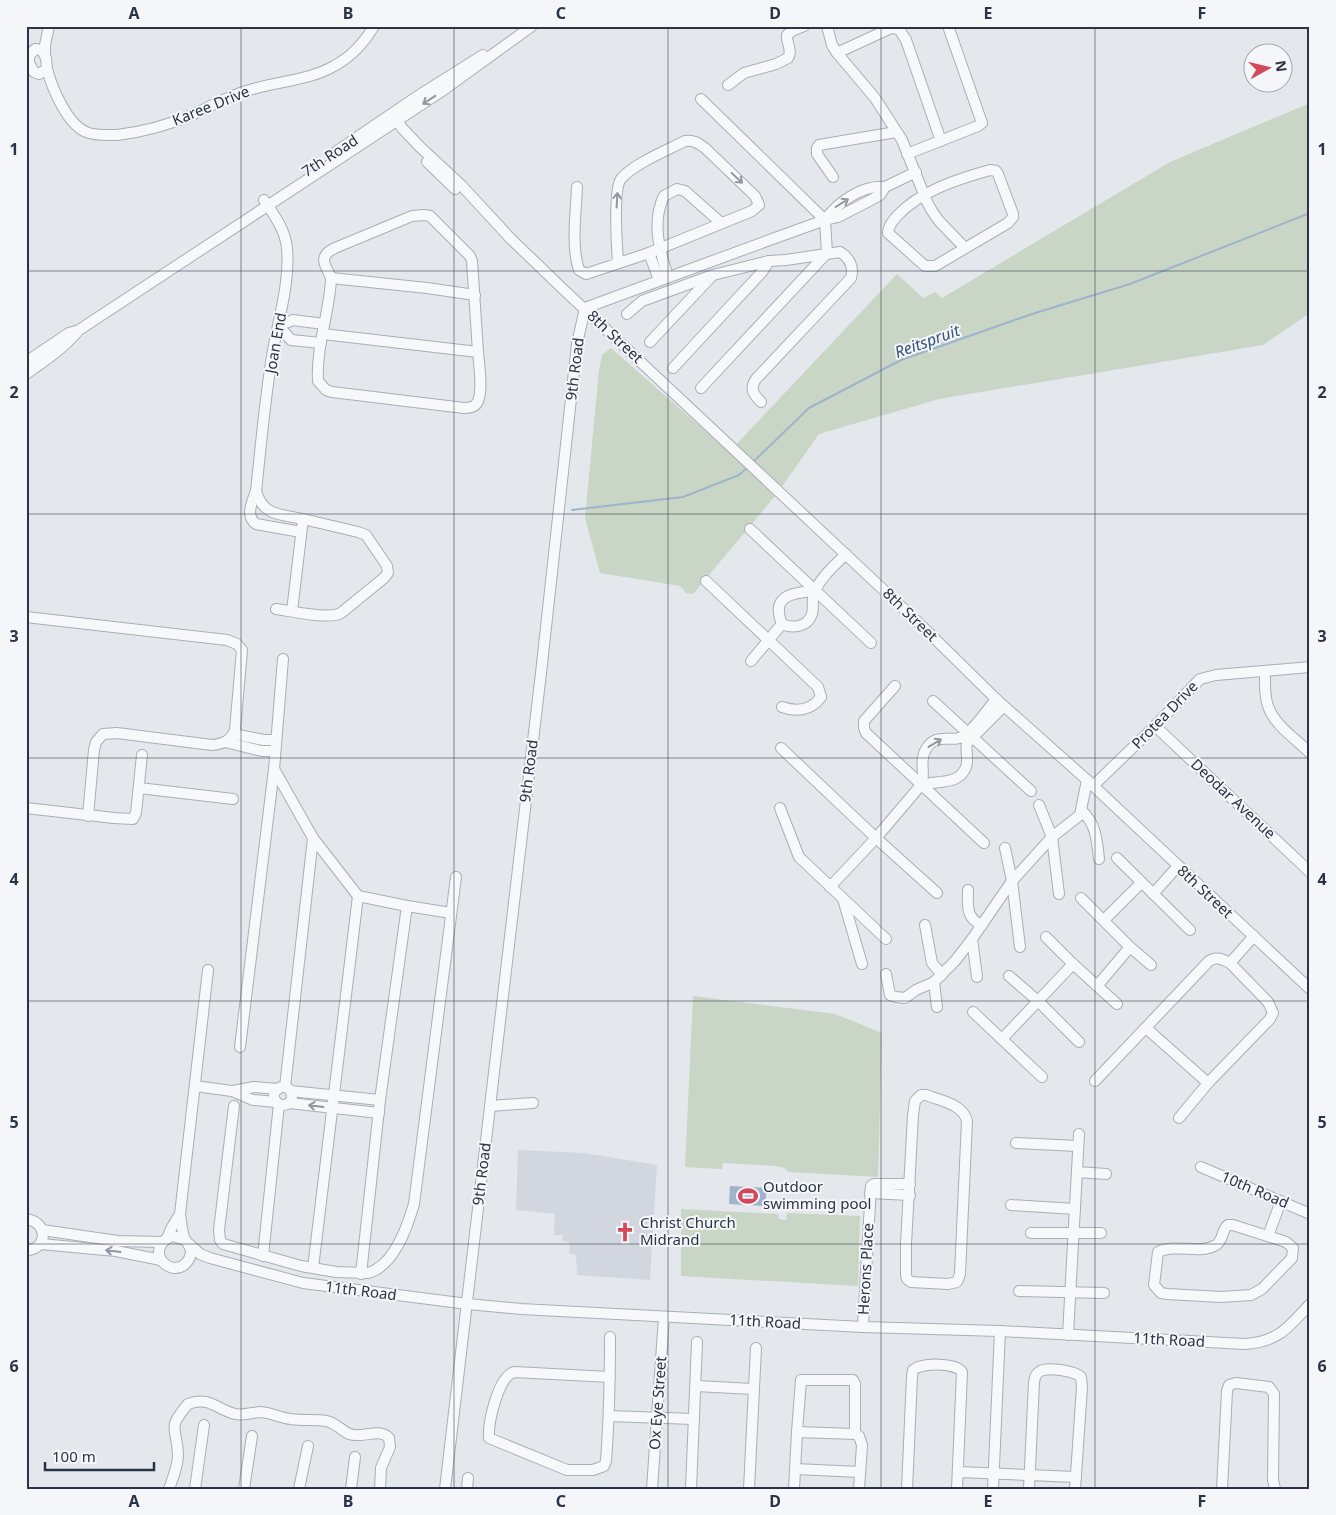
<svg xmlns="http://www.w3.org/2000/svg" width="1336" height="1515" font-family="'Noto Sans',sans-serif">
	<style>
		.built { fill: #d2d6de }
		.green { fill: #c9d6c5 }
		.water { fill: #9fb4cc }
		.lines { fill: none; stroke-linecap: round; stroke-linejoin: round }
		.stream { stroke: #9fb4cc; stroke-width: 2 }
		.minor-casing { stroke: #a9aeb7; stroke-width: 12 }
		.minor { stroke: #f7f8fa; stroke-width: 10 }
		.oneway { stroke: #9196a0 }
		.grid { fill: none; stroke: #2b3445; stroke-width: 1; stroke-opacity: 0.55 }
		.labels { text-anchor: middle; stroke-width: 4; stroke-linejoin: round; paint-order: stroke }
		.street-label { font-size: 15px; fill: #2b3445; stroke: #f4f6f9 }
		.poi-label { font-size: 15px; fill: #2b3445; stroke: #f4f6f9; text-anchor: start }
		.water-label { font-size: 16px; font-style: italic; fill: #34527a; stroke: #f4f6f9 }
		.neatline { fill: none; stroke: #2b3445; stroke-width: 2 }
		.grid-label { font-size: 16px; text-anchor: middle; font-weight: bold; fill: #2b3445 }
	</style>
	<rect width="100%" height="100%" fill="#e4e7ec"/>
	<path class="built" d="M518,1150L584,1153L657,1165L650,1280L577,1275L576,1255L569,1254L570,1243L562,1240L563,1235H554L555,1214L516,1210Z"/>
	<g class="green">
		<path d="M1310,103V313L1263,345L939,399L819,434L776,495L693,594L686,593L680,586L600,573L585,518L599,370L602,355L611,348L729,452L897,274L923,298L935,292L942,298L1170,162Z"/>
		<path d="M693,996L835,1014L882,1033L878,1177L789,1172L784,1168L776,1166L723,1163L722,1169L685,1167Z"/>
		<path d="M681,1209L778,1214L779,1219L786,1220L787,1213L860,1216L858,1286L681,1276Z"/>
	</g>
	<path class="water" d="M730,1186L767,1188L765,1206L729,1204Z"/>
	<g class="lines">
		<g class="stream">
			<path d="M752,463L809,408L901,360L1032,314L1130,284L1310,213"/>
			<path d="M572,510L683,497L739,475L747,468"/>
		</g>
		<defs>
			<g id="minor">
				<path d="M827,26L832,45L837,53L875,98L902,140L927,202L932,211L939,221L965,248"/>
				<path d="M35,49L42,50L46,58L47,69L39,74L34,72L29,63V56Z"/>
				<path d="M837,53L891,28L899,29L906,40L941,141"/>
				<path d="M45,54V45L49,26"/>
				<path d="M47,69C52,88 67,124 86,132C96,136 107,135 117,135C143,132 169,125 194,114C213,105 232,94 253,89C280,81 310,80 334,66C351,57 364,43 374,26"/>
				<path d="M728,85L744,73L776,64L788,58C793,50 786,43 787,35L792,31L804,26"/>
				<path d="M701,99L825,220"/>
				<path d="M393,114L402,128L420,147L462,186L511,239L564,290L923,627L996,699L1087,780L1310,989"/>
				<path d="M337,151L421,94L483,55"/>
				<path d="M907,154L978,126L982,123L948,26"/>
				<path d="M427,162L455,189"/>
				<path d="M990,170L996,171L998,174L1013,214V217L1008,223L935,266H925L888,233C888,226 893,221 897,216C920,191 958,179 990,170Z"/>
				<path d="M833,177L817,154V148L819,145L896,132"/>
				<path d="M577,187C576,212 571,247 579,270L586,274L649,253L752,211L759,205L755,196L705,148C698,143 694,140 685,141C668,150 633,164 621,179C613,189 617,248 618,263"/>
				<path d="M264,200C274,215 285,229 287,248C290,282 279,317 273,350C265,397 261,445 256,491C252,502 245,516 256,524L301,532"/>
				<path d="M649,253L659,280"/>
				<path d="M668,277C660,252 651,222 664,196L677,189L685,191L720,222"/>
				<path d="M331,278L427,288L475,295"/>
				<path d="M627,314L642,301L713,275L769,261L786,260L840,252C850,258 854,267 851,278L756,379C749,389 754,395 761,402"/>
				<path d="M279,326L291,340L321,343"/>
				<path d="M279,326L293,320L324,324"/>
				<path d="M323,334L478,352L472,261L470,256L430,216L424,215L412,216L335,248C313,258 331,270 331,280C329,314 316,347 318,381L326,390L332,392L464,408C470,408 476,407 478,401C483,390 479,364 478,352"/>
				<path d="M650,342L711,277"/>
				<path d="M26,362L69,333L76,331"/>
				<path d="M673,368L762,272L769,261"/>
				<path d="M26,374C45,361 64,348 79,330L445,89L532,26"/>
				<path d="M701,388L827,253L825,220C838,202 862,185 885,187"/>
				<path d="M256,491C263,516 280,514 303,519"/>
				<path d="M750,529L871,643"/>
				<path d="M706,581L818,687L821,697C811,711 796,712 782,707"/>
				<path d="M276,609C291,611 328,620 341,613L384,578L388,573L387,566L366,535L358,532L303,519L292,611"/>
				<path d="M26,617L227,640L237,644L242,650L235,730C231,741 223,744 212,745L117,733L103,734L96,742L94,750L88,816"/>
				<path d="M782,624C792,629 808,627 812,614C814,607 811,598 815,591C821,577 835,565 846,554"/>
				<path d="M782,624C770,595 793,593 814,591"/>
				<path d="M751,661L782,624"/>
				<path d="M1265,671C1265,682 1264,695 1268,706C1274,725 1296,739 1310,753"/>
				<path d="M895,686L864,721V728L866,733L984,843"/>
				<path d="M933,701L1031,791"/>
				<path d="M1155,726L1310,872"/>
				<path d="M233,734L264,740H276"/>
				<path d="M225,742L262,751H275"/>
				<path d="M781,748L876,838L937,893"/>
				<path d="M274,769L313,838L358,896L407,906L451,913"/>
				<path d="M921,785C936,780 959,786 966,767C969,759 965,751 967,743L1004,706"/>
				<path d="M1093,786L1155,726L1200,679L1216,675L1310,667"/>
				<path d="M139,788L233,799"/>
				<path d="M1039,805L1052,837L1059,894"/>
				<path d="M26,808L114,818L133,819L136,813L142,755"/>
				<path d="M780,808L799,857L886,939"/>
				<path d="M1082,811C1096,824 1097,840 1099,859"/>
				<path d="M1005,848L1012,881L1020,947"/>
				<path d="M1117,858L1190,930"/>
				<path d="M830,887L876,838L921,785C926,774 919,762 925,751C935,731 951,743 962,737C971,733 989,708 996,699"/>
				<path d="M968,890C968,905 965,918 982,925"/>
				<path d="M1153,894L1178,866"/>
				<path d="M1081,898L1130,947L1151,965"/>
				<path d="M843,899L862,964"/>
				<path d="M1104,920L1141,883"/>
				<path d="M925,925L932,963L942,975"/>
				<path d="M1046,937L1073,964L1117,1004"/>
				<path d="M972,939L977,977"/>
				<path d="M1230,963L1254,936"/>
				<path d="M886,974L890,995L896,997L905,998L916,990L934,982L955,961L972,939L1012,881L1052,837L1080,815L1087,780"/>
				<path d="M1009,976L1038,1001L1079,1042"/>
				<path d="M934,982L937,1007"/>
				<path d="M1097,986L1130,947"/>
				<path d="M973,1012L1042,1077"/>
				<path d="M1146,1028L1208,1083"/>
				<path d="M1002,1039L1073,964"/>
				<path d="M240,1047L274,769L283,659"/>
				<path d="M1095,1081L1209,961C1216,956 1222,959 1230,963L1268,1002L1273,1013L1270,1019L1208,1083L1179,1118"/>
				<path d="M195,1086L232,1091L253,1100L276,1102"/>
				<path d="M285,1087L313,838"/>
				<circle cx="283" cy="1096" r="9"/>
				<path d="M233,1091L254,1087L278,1089"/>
				<path d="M290,1091L380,1100"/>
				<path d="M921,1095H926C941,1101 963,1104 967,1121L960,1274L957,1282L948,1284L911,1282L907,1279L906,1275V1244L913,1115L915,1101Z"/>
				<path d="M289,1103L379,1113"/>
				<path d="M234,1106L219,1230L220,1240L223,1244L301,1266L336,1272L368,1273C394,1266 407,1228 414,1204L456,877"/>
				<path d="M490,1106L533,1103"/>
				<path d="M1016,1143L1078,1146"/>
				<path d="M1201,1167L1310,1214"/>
				<path d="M1077,1172L1106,1174"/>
				<path d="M870,1193L910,1195"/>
				<path d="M1011,1205L1075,1209"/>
				<path d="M26,1219C49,1222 48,1250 26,1250"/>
				<path d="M1228,1225H1233L1286,1242L1293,1248L1292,1258L1262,1289L1251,1295L1221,1297L1167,1294L1161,1293L1154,1285L1158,1252C1176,1243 1199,1255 1216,1245C1224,1240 1221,1230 1228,1225Z"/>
				<path d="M42,1230L118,1241L162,1242"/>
				<path d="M1031,1233H1101"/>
				<path d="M1268,1236L1281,1201"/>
				<path d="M167,1238L172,1227L180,1214"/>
				<path d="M185,1240L173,1236C163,1239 155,1249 161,1260C164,1264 169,1267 174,1268C183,1269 191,1260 191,1251C190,1245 186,1242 184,1237C182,1230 181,1222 180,1214L208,970"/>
				<path d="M41,1244L116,1251L161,1260"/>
				<path d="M189,1244L200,1254L210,1258L303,1283L468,1304L521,1309L863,1327L1000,1331L1245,1344C1278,1342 1289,1327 1310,1304"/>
				<path d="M263,1256L279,1104"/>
				<path d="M313,1268L358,896"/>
				<path d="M361,1274L380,1100L407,906"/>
				<path d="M1019,1291L1104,1293"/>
				<path d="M863,1327L871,1186L874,1184H910"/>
				<path d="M1068,1335L1079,1134"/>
				<path d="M610,1377L514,1372C498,1377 488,1422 489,1438L567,1470H593L604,1466L606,1461C609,1420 610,1379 610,1337"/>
				<path d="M696,1386L753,1389"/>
				<path d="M609,1416L694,1419"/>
				<path d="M797,1432L801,1380H853L855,1384V1434"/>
				<path d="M795,1469L860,1472"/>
				<path d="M958,1472L1076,1477"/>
				<path d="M169,1489C173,1478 178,1466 178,1455C177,1426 166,1430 188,1404C209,1396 216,1409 235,1414C243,1416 253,1412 261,1412C272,1413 281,1418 291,1419C303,1421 315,1419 326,1421C336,1423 341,1430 349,1434C363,1439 379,1427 389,1438L390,1447L381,1468L380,1489"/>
				<path d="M195,1489L204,1425"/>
				<path d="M244,1489L252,1436"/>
				<path d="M299,1489L308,1446"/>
				<path d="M351,1489L355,1457"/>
				<path d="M445,1489L541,673L577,344L585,308L775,238L825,220L838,217L869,201L880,195L885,187L916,172"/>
				<path d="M467,1489L468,1478"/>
				<path d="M652,1489L664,1317"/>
				<path d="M691,1489L697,1342"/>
				<path d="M749,1489L756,1348"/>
				<path d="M794,1489L797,1432L855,1434L859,1436L862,1445L859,1489"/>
				<path d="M907,1489L912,1376L913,1370C921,1363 955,1362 962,1372L957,1489"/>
				<path d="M993,1489L1000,1331"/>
				<path d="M1029,1489L1034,1382C1035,1378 1035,1374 1039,1372C1045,1366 1075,1371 1081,1377L1082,1387L1075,1489"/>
				<path d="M1222,1489L1227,1391L1229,1385L1236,1383L1269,1387L1274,1394L1273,1480L1275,1489"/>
			</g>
		</defs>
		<use href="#minor" class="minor-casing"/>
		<use href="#minor" class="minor"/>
	</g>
	<defs><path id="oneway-shaft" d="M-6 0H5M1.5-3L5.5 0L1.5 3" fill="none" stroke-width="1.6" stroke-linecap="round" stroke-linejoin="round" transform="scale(1.25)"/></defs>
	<g class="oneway">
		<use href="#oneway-shaft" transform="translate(429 100) rotate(147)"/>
		<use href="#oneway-shaft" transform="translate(737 178) rotate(43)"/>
		<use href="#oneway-shaft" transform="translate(617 200) rotate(-87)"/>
		<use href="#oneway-shaft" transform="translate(842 203) rotate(-32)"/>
		<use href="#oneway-shaft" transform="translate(935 743) rotate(-31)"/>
		<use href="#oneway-shaft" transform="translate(316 1106) rotate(-173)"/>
		<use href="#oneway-shaft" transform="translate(113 1251) rotate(-173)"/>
	</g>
	<path class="grid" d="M241,26V1489M454,26V1489M668,26V1489M881,26V1489M1095,26V1489M26,271H1310M26,514H1310M26,758H1310M26,1001H1310M26,1244H1310"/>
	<defs>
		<symbol id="stadium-bare" viewBox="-9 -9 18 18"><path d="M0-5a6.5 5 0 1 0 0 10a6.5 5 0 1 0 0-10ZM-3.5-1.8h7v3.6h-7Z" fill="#d1495b" stroke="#f4f6f9" stroke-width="2.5" paint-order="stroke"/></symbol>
		<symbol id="church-bare" viewBox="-9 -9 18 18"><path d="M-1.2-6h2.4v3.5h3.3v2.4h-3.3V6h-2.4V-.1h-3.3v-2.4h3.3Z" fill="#d1495b" stroke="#f4f6f9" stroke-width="2.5" paint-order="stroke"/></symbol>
	</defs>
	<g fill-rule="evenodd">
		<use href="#stadium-bare" x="734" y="1182" width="28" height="28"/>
		<use href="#church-bare" x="611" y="1218" width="28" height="28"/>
	</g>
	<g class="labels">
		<g class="street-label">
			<text transform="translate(211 106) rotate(-22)" y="5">Karee Drive</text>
			<text transform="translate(330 156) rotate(-33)" y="5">7th Road</text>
			<text transform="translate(615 337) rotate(43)" y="5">8th Street</text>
			<text transform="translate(276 343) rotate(-80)" y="5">Joan End</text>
			<text transform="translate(575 369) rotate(-83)" y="5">9th Road</text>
			<text transform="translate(910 615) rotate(44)" y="5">8th Street</text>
			<text transform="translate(1165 715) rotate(-46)" y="5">Protea Drive</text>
			<text transform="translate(529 771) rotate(-83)" y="5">9th Road</text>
			<text transform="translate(1233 799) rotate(43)" y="5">Deodar Avenue</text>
			<text transform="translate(1205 892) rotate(43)" y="5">8th Street</text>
			<text transform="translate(482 1174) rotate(-83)" y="5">9th Road</text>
			<text transform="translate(1255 1190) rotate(23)" y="5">10th Road</text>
			<text transform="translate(866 1269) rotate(-87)" y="5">Herons Place</text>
			<text transform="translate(361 1291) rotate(7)" y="5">11th Road</text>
			<text transform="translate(765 1322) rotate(3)" y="5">11th Road</text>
			<text transform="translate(1169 1340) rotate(3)" y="5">11th Road</text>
			<text transform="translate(658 1403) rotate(-86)" y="5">Ox Eye Street</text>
		</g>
		<g class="poi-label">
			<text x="763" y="1192">Outdoor<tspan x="763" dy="17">swimming pool</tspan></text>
			<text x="640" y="1228">Christ Church<tspan x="640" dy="17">Midrand</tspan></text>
		</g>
		<g class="water-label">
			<text transform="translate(927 341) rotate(-20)" y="6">Reitspruit</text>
		</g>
	</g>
	<rect width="1336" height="1515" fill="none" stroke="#f4f6f9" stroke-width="55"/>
	<g transform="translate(1268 68) rotate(82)"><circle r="24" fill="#f4f6f9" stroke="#a4a8b1"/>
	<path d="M0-4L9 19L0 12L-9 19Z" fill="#d1495b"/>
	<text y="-8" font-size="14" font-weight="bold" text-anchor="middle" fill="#2b3445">N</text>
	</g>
	<path d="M45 1462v8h109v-8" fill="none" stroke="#2b3445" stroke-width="2.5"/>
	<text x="52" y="1462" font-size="15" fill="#2b3445" stroke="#f4f6f9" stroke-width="4" paint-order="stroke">100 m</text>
	<rect x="28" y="28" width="1280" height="1460" class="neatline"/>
	<g class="grid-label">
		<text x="134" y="19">A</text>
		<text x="348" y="19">B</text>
		<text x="561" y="19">C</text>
		<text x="775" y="19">D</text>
		<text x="988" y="19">E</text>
		<text x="1202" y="19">F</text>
		<text x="14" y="155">1</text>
		<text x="1322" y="155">1</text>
		<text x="14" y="398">2</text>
		<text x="1322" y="398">2</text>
		<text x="14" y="642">3</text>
		<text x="1322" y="642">3</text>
		<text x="14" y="885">4</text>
		<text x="1322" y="885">4</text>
		<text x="14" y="1128">5</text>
		<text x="1322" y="1128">5</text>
		<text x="14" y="1372">6</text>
		<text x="1322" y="1372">6</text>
		<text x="134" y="1507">A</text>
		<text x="348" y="1507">B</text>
		<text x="561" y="1507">C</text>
		<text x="775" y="1507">D</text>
		<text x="988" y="1507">E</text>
		<text x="1202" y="1507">F</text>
	</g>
</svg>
